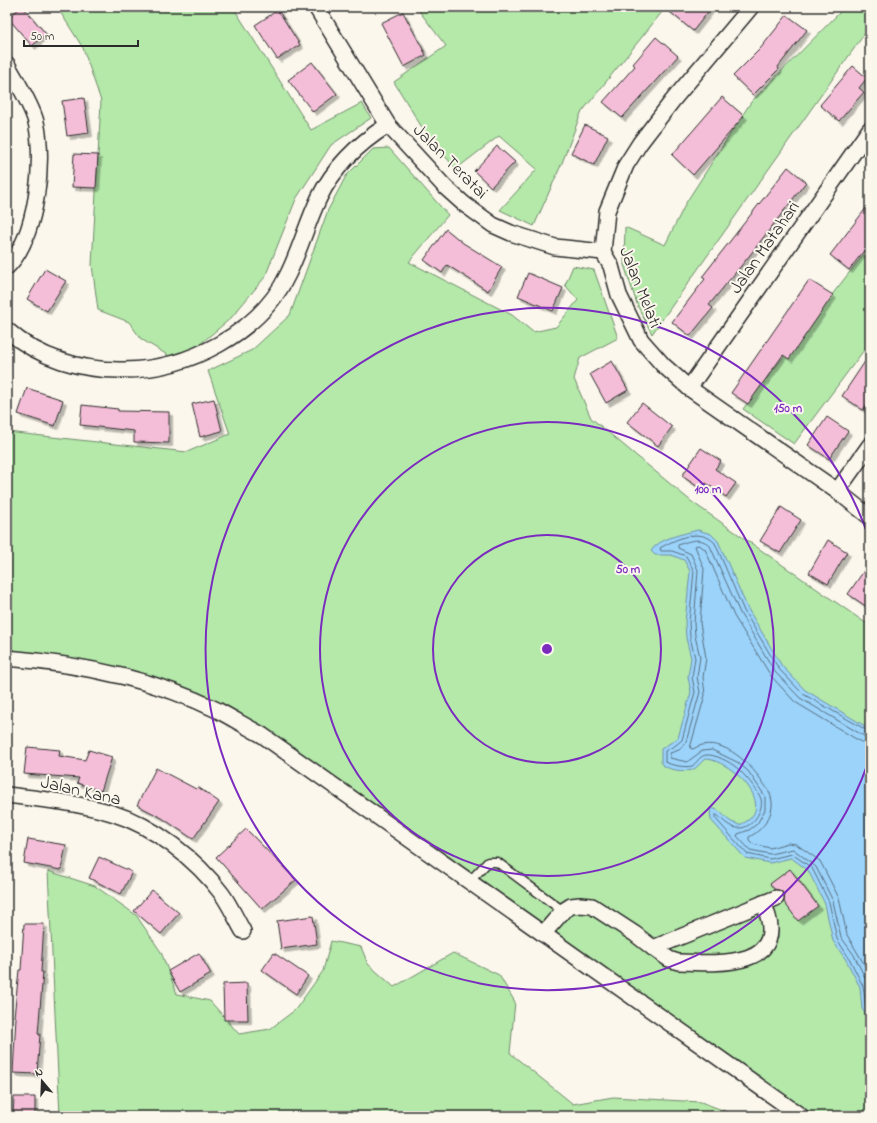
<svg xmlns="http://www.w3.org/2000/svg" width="877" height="1123" font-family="'Indie Flower',sans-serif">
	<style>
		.green { fill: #b4e9aa; stroke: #708a6a }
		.water { fill: #9bd3fb; stroke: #6e90a8 }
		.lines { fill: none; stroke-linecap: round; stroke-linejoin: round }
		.shore { stroke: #586e7e; stroke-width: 1 }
		.building { fill: #f5bed8; stroke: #2b2b2b; filter: url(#shadow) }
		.lane-casing { stroke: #2b2b2b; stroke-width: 11 }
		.street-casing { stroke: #2b2b2b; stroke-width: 18 }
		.lane { stroke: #fbf7ec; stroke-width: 8 }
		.street { stroke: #fbf7ec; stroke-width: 15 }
		.ring { fill: none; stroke: #7b2cbf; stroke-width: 2 }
		.labels { text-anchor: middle; stroke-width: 4; stroke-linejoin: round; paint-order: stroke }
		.street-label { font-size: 18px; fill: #2b2b2b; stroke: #fbf7ec }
		.centre { fill: #7b2cbf; stroke: #fbf7ec; stroke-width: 2 }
		.ring-label { font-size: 12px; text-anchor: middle; font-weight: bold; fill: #7b2cbf; stroke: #fbf7ec; stroke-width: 4; stroke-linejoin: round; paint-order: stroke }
	</style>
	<defs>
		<filter id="shadow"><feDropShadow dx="3.5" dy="3.5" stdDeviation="0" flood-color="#0004"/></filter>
	</defs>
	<rect width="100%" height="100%" fill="#fbf7ec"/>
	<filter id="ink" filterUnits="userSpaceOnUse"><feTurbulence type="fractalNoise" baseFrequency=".025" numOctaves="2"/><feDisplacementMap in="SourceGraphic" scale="8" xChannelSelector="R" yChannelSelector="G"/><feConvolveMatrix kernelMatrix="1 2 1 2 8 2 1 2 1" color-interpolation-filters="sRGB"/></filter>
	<g filter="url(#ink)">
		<g class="green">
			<path d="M57,7H233L311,130L362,103L371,118L331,145L296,199L265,277L231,318L179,362L141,339L129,322L98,310L92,265L101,101L83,48Z"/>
			<path d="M416,7H666L581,113L562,163L534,226L500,210L537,169L499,136L456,169L426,134L394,82L446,46Z"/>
			<path d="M845,7H870V26L652,334L638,307L624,265L625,227L665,245L687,201L751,102Z"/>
			<path d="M389,148L448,215L409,262L512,315L533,332L556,327L578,300L565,285L573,266L594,270L618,338L580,358L574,379L591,418L692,502L870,626V1116H813L217,707L7,651V432L187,452L230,434L208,371L252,350L290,315L328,210L346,176L373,149Z"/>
			<path d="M870,246V342L794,444L743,409Z"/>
			<path d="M48,871L95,886L136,915L161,952L177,994L210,1001L239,1034L270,1029L295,1010L323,971L331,941L361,947L368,964L394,987L453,953L499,975L515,1002L510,1053L573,1104L613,1097L701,1102L738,1116H60Z"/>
		</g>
		<path class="water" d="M698,530L711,534L718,541L748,609L782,666L805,690L870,729V1021L862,1009L860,987L846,960L833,941L825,904L808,870L791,858L770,863L745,858L711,820L710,809C719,807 723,816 730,821C732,823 736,823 739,825C782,809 731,759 705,759C701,762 697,768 692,770C685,772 665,770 661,763V749L678,738L691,692L688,677L691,658L686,638L685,623L690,571L684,560L671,555H655L651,551C659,538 683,534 698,530Z"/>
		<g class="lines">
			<g class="shore">
				<path d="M870,732L803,694L779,669L744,611L715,543C700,527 676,539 660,548L661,551H672L686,556L694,571L689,623L690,637L695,658L692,677L695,692L682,740L676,745L665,751V762C670,765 686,768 692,766C697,763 699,756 706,755C715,754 730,762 737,768C744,774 758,790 761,799C764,810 752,828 740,828C730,829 723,820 717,815H715V818L747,854L770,859L792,854L812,868L829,902L837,939L849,958L863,986L866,1007L870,1014"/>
				<path d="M870,737L864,736L800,698L775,672L740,613L710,546C701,536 689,541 678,545V548L691,554L698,570L694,623L695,636L700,657L697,677L700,692L686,742L679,750L670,753V758L687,762L702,751L712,750L737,762L748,771L765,796V810L757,824L749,830L738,834L737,836L750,850L770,854L793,849L816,867L833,901L841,937L854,955L868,984L870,1001"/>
				<path d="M870,743L861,742L795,702L771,676L734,616L705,549L698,545L695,546L704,569L700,623L706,658L703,677L705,695L690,748L693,749C718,733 748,761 762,781C765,786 770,791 771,797C776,813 763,830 749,837V840L753,844L770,848L788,843L796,844L820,861L839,898L847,935L870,974"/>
			</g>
		</g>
		<g class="building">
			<path d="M21,7H23L46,34L32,46L8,18Z"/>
			<path d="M664,7H712L693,31Z"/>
			<path d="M278,10L300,45L277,59L255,25Z"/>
			<path d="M403,12L426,55L404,67L381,23Z"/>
			<path d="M787,15L807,30L778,67L779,69L753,95L733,76L760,49Z"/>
			<path d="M656,37L678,56L622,118L603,102L635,66L633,64Z"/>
			<path d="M312,62L337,94L313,112L288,80Z"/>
			<path d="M853,66L867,78L859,88L864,92L839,121L820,105Z"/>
			<path d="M722,97L744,116L693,175L672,155Z"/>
			<path d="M84,98L89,133L67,136L62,101Z"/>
			<path d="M585,125L608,136L594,165L571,153Z"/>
			<path d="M497,146L515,162L491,187L474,171Z"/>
			<path d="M74,154L98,155L96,188L72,187Z"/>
			<path d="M788,167L806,182L750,255L709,305L713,308L690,336L672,322L705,279L702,277Z"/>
			<path d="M870,203V243L849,270L830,255Z"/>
			<path d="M446,229L463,243L502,267L488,291L447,265L442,273L424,260Z"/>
			<path d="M45,269L66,281L47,311L27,299Z"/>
			<path d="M528,273L563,288L553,311L518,296Z"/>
			<path d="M809,280L833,295L789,359L783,355L748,404L731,393Z"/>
			<path d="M870,354V400L863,410L842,396Z"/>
			<path d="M612,361L628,390L606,403L590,374Z"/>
			<path d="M27,388L63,400L55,426L18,414Z"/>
			<path d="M214,399L222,431L200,437L192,404Z"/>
			<path d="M642,403L672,427L658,446L627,422Z"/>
			<path d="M82,405L118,409V411L169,412V443L134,442V431L80,425Z"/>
			<path d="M827,417L848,431L829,459L808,445Z"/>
			<path d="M701,448L721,461L715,469L736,483L726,497L706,483L701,489L682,476Z"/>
			<path d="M781,507L801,520L780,553L760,541Z"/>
			<path d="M828,540L847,552L828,584L809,573Z"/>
			<path d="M870,562V609L848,594Z"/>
			<path d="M27,747L60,750L59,756L85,760L89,750L112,757L101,791L77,783L79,778L24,774Z"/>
			<path d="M156,768L196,789L198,787L219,802L193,839L162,818L137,805Z"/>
			<path d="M246,829L296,880L262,909L216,857Z"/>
			<path d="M28,839L66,845L61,870L24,863Z"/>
			<path d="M99,857L132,872L121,894L89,878Z"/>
			<path d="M790,869L818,906L798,921L784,902V894L781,891L774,889L770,884Z"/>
			<path d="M152,890L179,913L161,934L134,911Z"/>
			<path d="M313,916L317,944L281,949L277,921Z"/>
			<path d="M24,924H44L41,972H43L38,1034H40L37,1074L13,1073L16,1017H14L19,970H21Z"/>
			<path d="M199,953L211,974L180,992L168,971Z"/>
			<path d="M274,953L308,976L296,994L262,970Z"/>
			<path d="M247,983L248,1020H224L223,984Z"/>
			<path d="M14,1097H35V1116H13Z"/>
		</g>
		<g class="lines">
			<defs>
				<path id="lane" d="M469,882L488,862H497L563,911"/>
				<g id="street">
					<path d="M316,7L388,125L445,187L464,204L493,225L511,233L555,247L603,252"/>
					<path d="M751,7L673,100L640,143L626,165L607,211L603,252L611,266L619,295L641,340L663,365L689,388L837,491L870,517"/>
					<path d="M7,64C16,81 31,103 36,122C45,161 37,237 7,267"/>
					<path d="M7,330C38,358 82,371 124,370C187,370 260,333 288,274C300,250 307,223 319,198C334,167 359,143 388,125"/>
					<path d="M689,388L870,129"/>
					<path d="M837,491L870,445"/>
					<path d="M7,658C78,664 152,678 217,710C232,718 247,727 262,735L801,1116"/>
					<path d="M7,795C42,799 78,803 112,813C154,826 196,859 222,894C230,905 236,919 243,931"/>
					<path d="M543,934L563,911L571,906L580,905L592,906L635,934L653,948L776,898"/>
					<path d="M653,948L669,959L678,962C720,964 793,968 763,903"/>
				</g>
			</defs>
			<use href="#lane" class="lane-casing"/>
			<use href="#street" class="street-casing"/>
			<use href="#lane" class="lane"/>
			<use href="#street" class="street"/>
		</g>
	</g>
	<g class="ring">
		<circle cx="547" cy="649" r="114"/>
		<circle cx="547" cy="649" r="227"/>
		<path d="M869 760A341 341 0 1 1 869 538"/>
	</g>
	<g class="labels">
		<g class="street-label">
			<text transform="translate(451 161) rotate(45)" y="6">Jalan Teratai</text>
			<text transform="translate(764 247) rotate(-55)" y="6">Jalan Matahari</text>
			<text transform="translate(641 287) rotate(68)" y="6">Jalan Melati</text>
			<text transform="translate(81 790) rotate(13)" y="6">Jalan Kana</text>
		</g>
	</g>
	<circle cx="547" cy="649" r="6" class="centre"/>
	<g class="ring-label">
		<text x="788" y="412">150 m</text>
		<text x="708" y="493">100 m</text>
		<text x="628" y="573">50 m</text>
	</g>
	<rect width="877" height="1123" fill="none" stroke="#fbf7ec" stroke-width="24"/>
	<rect x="12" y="12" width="853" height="1099" fill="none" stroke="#2b2b2b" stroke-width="1.5" filter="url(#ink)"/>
	<g transform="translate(42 1081) rotate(341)" stroke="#fbf7ec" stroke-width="3" paint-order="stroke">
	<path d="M0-3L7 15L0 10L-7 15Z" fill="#2b2b2b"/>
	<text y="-6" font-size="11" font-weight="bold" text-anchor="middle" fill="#2b2b2b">N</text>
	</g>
	<path d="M24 40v6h114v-6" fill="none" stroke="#2b2b2b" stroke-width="2"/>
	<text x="30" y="40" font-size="12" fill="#2b2b2b" stroke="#fbf7ec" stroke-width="3" paint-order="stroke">50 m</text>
</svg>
